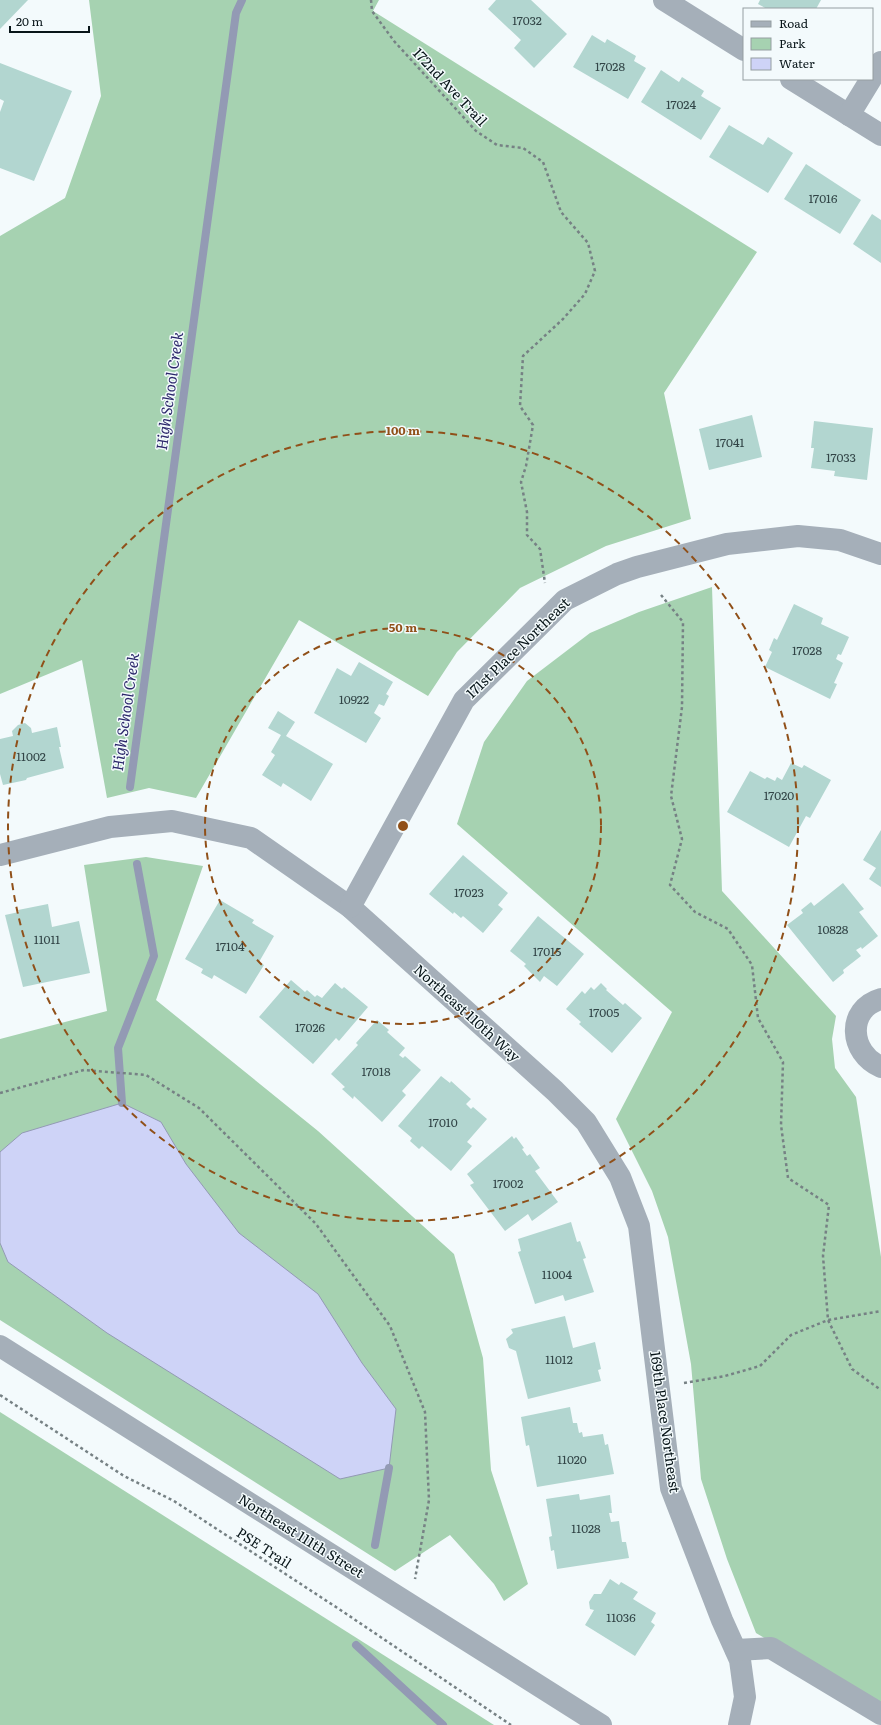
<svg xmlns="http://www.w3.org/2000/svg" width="881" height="1725" font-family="Literata,serif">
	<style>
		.green { fill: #a6d2b1 }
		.water { fill: #ced3f7; stroke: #939ab4 }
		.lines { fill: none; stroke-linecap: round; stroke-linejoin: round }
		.stream { stroke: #939ab4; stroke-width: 8 }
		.building { fill: #b2d6d0 }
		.path { stroke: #768184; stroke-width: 2.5; stroke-dasharray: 3 3; stroke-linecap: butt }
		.minor { stroke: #a5afb9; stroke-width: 22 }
		.ring { fill: none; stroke: #905019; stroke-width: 2; stroke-dasharray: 7 5 }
		.labels { text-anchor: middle; stroke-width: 3; stroke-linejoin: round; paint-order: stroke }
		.number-label { font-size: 12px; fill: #324547 }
		.street-label { font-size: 14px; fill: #081519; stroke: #f3fafc }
		.water-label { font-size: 15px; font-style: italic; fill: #2a266a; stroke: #f3fafc }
		.centre { fill: #905019; stroke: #f3fafc; stroke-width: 2 }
		.ring-label { font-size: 12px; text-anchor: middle; font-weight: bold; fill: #905019; stroke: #f3fafc; stroke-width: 3; stroke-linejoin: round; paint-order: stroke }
	</style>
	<rect width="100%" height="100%" fill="#f3fafc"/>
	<g class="green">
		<path d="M89,0H379L373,11L757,252L664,393L691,519L606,546L520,588L457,652L428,696L299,620L196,798L149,788L107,798L82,660L0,694V236L65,198L101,96Z"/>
		<path d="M712,587L722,891L836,1016L832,1039L835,1068L856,1097L881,1257V1706L756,1633L727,1559L701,1479L691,1364L668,1237L652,1191L616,1119L672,1012L457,824L484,742L527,681L590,633L639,612Z"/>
		<path d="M146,857L203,866L156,1000L318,1131L454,1254L483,1358L491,1470L528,1584L504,1601L494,1584L450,1535L395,1571L0,1320V1039L107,1011L84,865Z"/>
		<path d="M0,1412L494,1725H0Z"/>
	</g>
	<path class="water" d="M122,1103L161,1122L186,1164L239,1233L318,1294L362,1363L396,1409L389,1468L340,1479L107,1333L8,1262L0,1243V1152L22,1133Z"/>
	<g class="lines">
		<g class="stream">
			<path d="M130,787L236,13L242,0"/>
			<path d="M122,1103L118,1048L154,956L137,864"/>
			<path d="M375,1545L389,1468"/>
			<path d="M356,1645L443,1725"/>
		</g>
	</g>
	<g class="building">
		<path d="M0,0H28L0,29Z"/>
		<path d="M496,0H531L567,34L534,68L514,48L521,40L488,9Z"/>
		<path d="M760,0H821L816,9H767L758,4Z"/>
		<path d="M592,35L605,43L607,39L636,56L634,61L646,68L628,99L573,67Z"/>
		<path d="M0,63L72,91L34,181L0,168V112L4,101L0,99Z"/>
		<path d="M661,70L679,82L682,77L704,91L701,96L721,108L701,140L641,102Z"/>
		<path d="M729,125L763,145L768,137L793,153L768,193L709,157Z"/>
		<path d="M806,164L861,200L840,234L784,199Z"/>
		<path d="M872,214L881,220V263L853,244Z"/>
		<path d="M752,415L762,457L709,470L699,429Z"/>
		<path d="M814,421L873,428L867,480L834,476L835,471L811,468L814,448H811Z"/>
		<path d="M794,604L823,618L821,624L849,637L841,655L838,654L836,659L843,663L834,683L837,684L830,699L765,667L772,652L769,650L774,638L777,640Z"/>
		<path d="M359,662L393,682L386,694L389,696L384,706L379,704L374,713L381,718L366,743L314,713L337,668L351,676Z"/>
		<path d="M278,711L295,722L286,736L333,764L311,801L283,783L281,787L262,775L275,755L271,752L281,735L268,728Z"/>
		<path d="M25,723L31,728L32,733L57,727L61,747H59L64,768L27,778L26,780L3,785L0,774V739L13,736L12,731L18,725Z"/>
		<path d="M791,763L802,768L804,765L831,780L810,818L806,816L789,847L727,812L750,771L765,779L767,777L775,781L777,777L782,780Z"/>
		<path d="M881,830V887L869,879L876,868L863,860Z"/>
		<path d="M463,855L508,893L498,905L503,909L483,933L463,916L461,918L454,912L453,914L429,894Z"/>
		<path d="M843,883L864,909L859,912L878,936L862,949L861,947L856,950L861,956L843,970L844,973L833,982L787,925L803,913L801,910L811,902L814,906Z"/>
		<path d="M220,900L254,920L252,923L274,936L259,962L264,965L246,994L214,975L212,979L201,973L203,969L185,959Z"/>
		<path d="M48,904L52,927L79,921L90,973L23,987L5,915L19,912L18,910Z"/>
		<path d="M538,916L584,954L557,986L544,976L540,982L524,966L526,964L510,951Z"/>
		<path d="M291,980L305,992L307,990L315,997L317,995L322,998L335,983L342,989L344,987L368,1007L339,1041L336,1038L313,1064L259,1017Z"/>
		<path d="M601,983L607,989L606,990L623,1005L625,1003L642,1018L612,1053L579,1024L581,1022L566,1009L582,991L585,994L591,987L594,990Z"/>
		<path d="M377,1020L389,1030L387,1032L405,1048L399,1055L403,1058L405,1056L421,1070L402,1091L406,1095L382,1122L354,1096L353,1099L342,1089L345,1087L331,1074L358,1045L356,1043Z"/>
		<path d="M441,1076L450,1083L451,1081L471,1099L466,1104L471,1109L473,1107L487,1119L467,1142L472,1146L451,1171L422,1146L419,1149L410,1141L412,1138L398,1126Z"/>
		<path d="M512,1136L514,1139L516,1137L524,1148L522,1149L527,1156L530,1154L540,1168L535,1171L558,1202L532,1221L528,1214L505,1231L470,1185L474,1183L467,1174Z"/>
		<path d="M571,1222L577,1242L580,1241L586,1258L583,1259L594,1292L565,1301L563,1295L535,1304L518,1252L521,1251L518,1239Z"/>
		<path d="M565,1316L573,1348L595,1342L601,1369L598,1370L601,1381L528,1399L516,1351L509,1348L506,1339L513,1333L511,1329Z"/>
		<path d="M570,1407L573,1423H577L579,1433L582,1432L583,1437L603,1434L605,1445L608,1444L614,1474L537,1487L529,1445L526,1446L521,1417Z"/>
		<path d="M579,1494L580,1500L610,1495L612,1513H609L611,1522L619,1521L622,1542H626L629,1558L557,1569L554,1550L551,1551L549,1537L552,1536L546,1499Z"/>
		<path d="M610,1579L619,1585L621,1582L638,1592L633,1599L656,1613L651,1622L655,1625L635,1656L585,1625L594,1610L590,1609L589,1602L594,1594H601Z"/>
	</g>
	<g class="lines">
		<g class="path">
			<path d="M371,0L372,11L394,41L476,131L497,145L523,148L543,162L561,212L588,243L595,271L585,294L563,319L523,356L520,406L533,425L526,466L521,482L527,512V535L540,549L545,583"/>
			<path d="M661,595L683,622L682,707L671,796L682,839L670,885L695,912L728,929L752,965L758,1018L783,1062L781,1125L788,1178L829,1205L823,1256L828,1320L852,1369L881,1390"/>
			<path d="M0,1093L84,1070L146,1075L199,1108L316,1224L390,1326L425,1412L429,1500L415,1579"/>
			<path d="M684,1383L725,1376L760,1366L791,1335L828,1320L881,1311"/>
			<path d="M0,1395L124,1476L174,1501L342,1611L511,1725"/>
		</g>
		<g class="minor">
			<path d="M664,0L744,50"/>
			<path d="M872,77L881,62"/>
			<path d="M791,79L881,135"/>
			<path d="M849,115L871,79"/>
			<path d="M0,855L110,827L172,821L251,838L350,907L555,1091L586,1122L620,1177L639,1226L671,1488L722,1620L740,1660L745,1697L739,1725"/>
			<path d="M350,907L464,700L565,600L617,574L637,567L727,544L798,536L840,540L881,554"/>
			<path d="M881,999C846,1009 849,1053 881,1067"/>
			<path d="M0,1346L601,1725"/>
			<path d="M736,1650L771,1648L881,1714"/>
		</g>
	</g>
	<g class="ring">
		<circle cx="403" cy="826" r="198"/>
		<circle cx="403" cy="826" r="395"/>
	</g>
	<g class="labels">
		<g class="number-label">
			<text x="527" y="25">17032</text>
			<text x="610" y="71">17028</text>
			<text x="681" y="109">17024</text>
			<text x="823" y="203">17016</text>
			<text x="730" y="447">17041</text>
			<text x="841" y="462">17033</text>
			<text x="807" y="655">17028</text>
			<text x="354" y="704">10922</text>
			<text x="31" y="761">11002</text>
			<text x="779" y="800">17020</text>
			<text x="469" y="897">17023</text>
			<text x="833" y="934">10828</text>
			<text x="47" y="944">11011</text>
			<text x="230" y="951">17104</text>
			<text x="547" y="956">17015</text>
			<text x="604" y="1017">17005</text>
			<text x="310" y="1032">17026</text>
			<text x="376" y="1076">17018</text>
			<text x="443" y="1127">17010</text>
			<text x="508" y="1188">17002</text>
			<text x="557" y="1279">11004</text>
			<text x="559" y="1364">11012</text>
			<text x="572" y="1464">11020</text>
			<text x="586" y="1533">11028</text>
			<text x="621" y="1622">11036</text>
		</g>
		<g class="street-label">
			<text transform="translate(450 87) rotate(47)" y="5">172nd Ave Trail</text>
			<text transform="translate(518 648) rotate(-44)" y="5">171st Place Northeast</text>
			<text transform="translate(467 1013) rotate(42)" y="5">Northeast 110th Way</text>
			<text transform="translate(665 1422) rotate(82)" y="5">169th Place Northeast</text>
			<text transform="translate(301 1536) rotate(32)" y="5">Northeast 111th Street</text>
			<text transform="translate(264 1548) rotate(33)" y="5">PSE Trail</text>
		</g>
		<g class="water-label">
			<text transform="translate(170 391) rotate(-82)" y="5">High School Creek</text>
			<text transform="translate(126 712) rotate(-82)" y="5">High School Creek</text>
		</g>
	</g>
	<circle cx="403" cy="826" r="6" class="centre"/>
	<g class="ring-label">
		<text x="403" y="435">100 m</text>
		<text x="403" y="632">50 m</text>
	</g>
	<rect x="743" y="8" width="130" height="72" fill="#f3fafc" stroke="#959ea1"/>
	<rect x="751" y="21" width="20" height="6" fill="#a5afb9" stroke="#959ea1"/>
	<text x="779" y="28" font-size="12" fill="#081519">Road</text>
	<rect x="751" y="38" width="20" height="12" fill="#a6d2b1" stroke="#959ea1"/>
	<text x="779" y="48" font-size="12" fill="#081519">Park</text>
	<rect x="751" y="58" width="20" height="12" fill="#ced3f7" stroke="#959ea1"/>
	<text x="779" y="68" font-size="12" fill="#081519">Water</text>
	<path d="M10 26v6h79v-6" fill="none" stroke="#081519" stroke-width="2"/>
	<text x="16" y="26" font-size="12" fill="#081519" stroke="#f3fafc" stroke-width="3" paint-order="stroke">20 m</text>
</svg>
